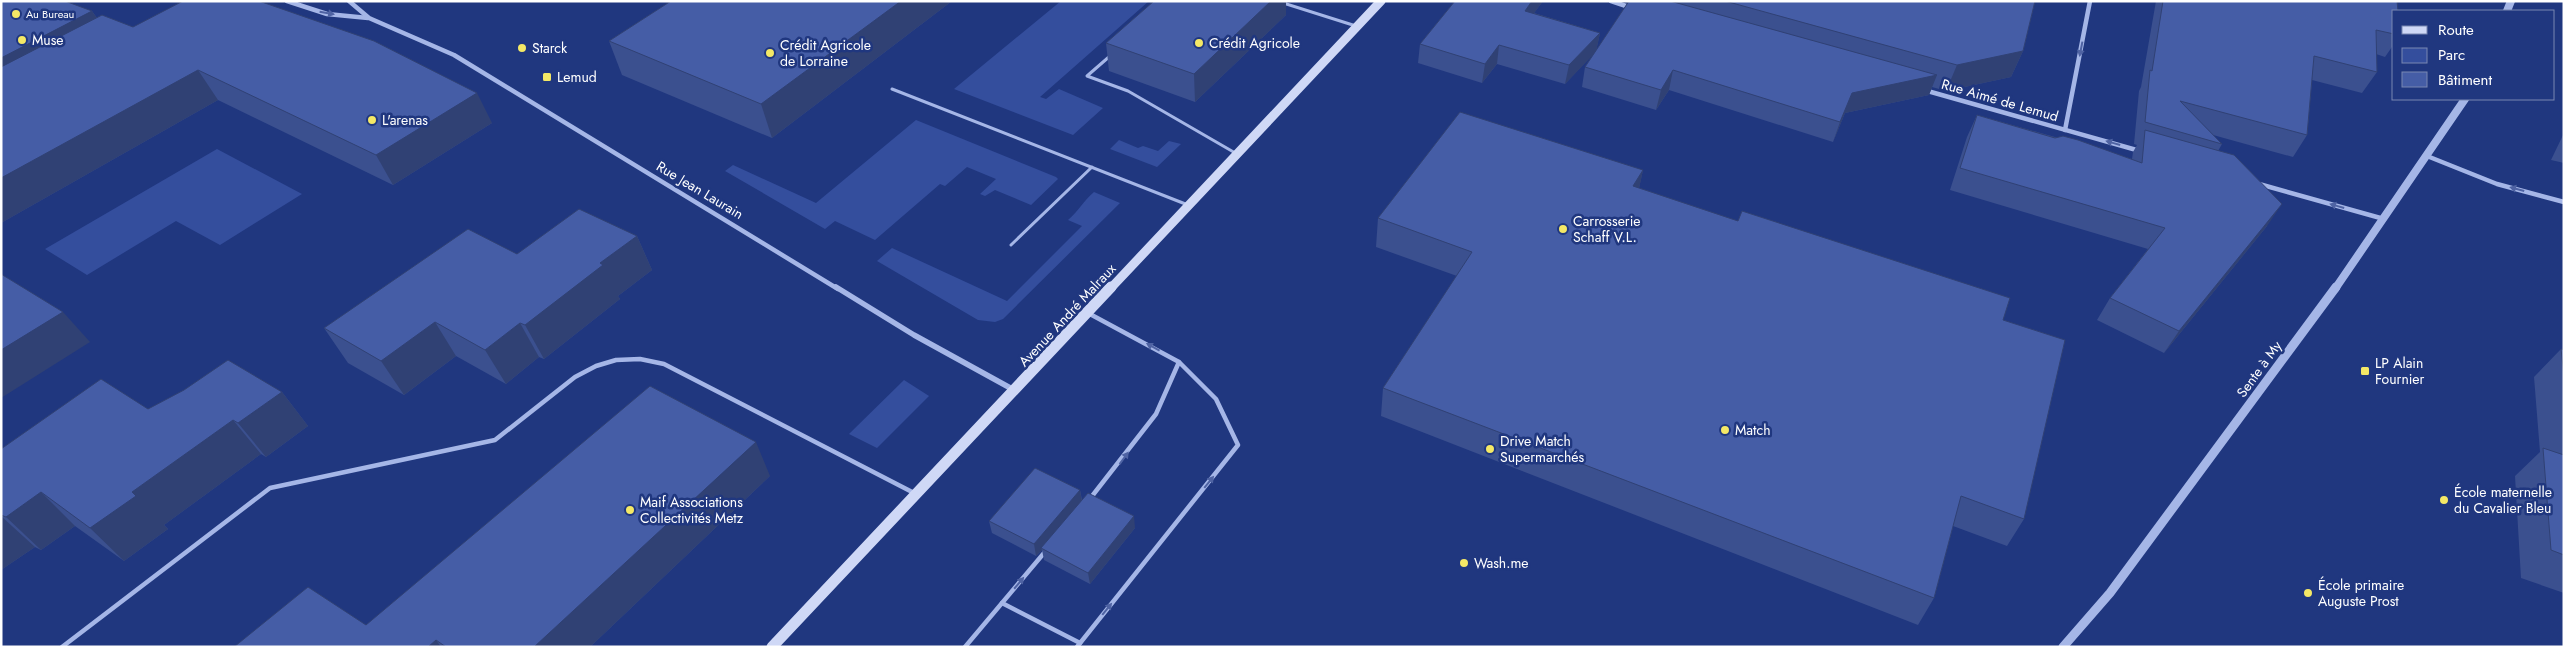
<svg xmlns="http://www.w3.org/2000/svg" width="2565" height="648" font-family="Jost,sans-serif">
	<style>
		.green { fill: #344e9d }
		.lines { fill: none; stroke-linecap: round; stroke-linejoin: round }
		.service-far1 { stroke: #a5b6e7; stroke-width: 3 }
		.service { stroke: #a5b6e7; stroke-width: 4.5 }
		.minor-far1 { stroke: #a5b6e7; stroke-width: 4.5 }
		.minor { stroke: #a5b6e7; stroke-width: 5.5 }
		.tertiary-far1 { stroke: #a5b6e7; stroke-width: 8 }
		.tertiary { stroke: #a5b6e7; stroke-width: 9 }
		.secondary-far1 { stroke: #cfd8f6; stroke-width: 9 }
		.secondary { stroke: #cfd8f6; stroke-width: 11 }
		.wall { fill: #3b508f }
		.shaded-wall { fill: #304174 }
		.building { fill: #455da6; stroke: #304174 }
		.oneway { fill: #4f63a3 }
		.poi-dot { fill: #f4e866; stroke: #20377f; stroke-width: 2 }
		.labels { text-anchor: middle; stroke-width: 5; stroke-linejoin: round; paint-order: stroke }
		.far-poi-label { font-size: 11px; fill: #fff; stroke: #20377f; text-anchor: start }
		.poi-label { font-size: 14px; fill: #fff; stroke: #20377f; text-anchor: start }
		.street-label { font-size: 14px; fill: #fff; stroke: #20377f }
	</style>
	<rect width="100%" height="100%" fill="#20377f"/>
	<g class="green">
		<path d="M1061,1H1149L1040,97L1046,99L1059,89L1103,108L1073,135L954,89Z"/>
		<path d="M916,120L1056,177L1058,179L1031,205L995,190L985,196L980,194L996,179L967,167L945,186L940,184L875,240L835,221L825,229L725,171L733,165L816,203Z"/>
		<path d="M1119,140L1138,148L1143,146L1158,151L1169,141L1181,144L1157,167L1110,149Z"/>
		<path d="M217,149L302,194L220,245L176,221L87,275L45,249Z"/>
		<path d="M1094,192L1120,203L1003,319L995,322L978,320L877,261L892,248L1007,301L1082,226L1068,220C1079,211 1083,201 1094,192Z"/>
		<path d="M904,380L929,396L877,448L849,434Z"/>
	</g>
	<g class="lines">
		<g class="service-far1">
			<path d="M1277,1L1356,26"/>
			<path d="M1110,56L1087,76L1128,91L1237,154"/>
			<path d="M892,89L1188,205"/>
			<path d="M1011,245L1092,167"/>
		</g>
		<g class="service">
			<path d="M1089,500L1156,414L1179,362"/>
			<path d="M1002,603L1080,643"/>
			<path d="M62,647L270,488L495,440L575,377L596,366L616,360L640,359L664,364L916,494"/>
			<path d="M965,647L1044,553"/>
			<path d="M1077,647L1238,445L1216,399L1179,362L1088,313"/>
		</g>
		<g class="minor-far1">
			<path d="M287,1L327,14L368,18"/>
			<path d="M349,1L369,18L454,55L838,289"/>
			<path d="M1611,1L1632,8"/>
			<path d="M1924,90L2140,151"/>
			<path d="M2065,130L2090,1"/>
			<path d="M2427,156L2497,184L2564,202"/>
			<path d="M2259,184L2384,219"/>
		</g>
		<path class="minor" d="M836,287L914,335L1014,390"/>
		<g class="tertiary-far1">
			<path d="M2507,11L2511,1"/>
			<path d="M2335,289L2465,99"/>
		</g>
		<path class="tertiary" d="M2063,647L2110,593L2336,287"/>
		<path class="secondary-far1" d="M1110,289L1381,1"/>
		<path class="secondary" d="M772,647L1111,287"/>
	</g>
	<g class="wall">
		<path d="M671,1H952L772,138L622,75L609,41Z"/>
		<path d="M1154,1H1286V15L1195,102L1109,71L1106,43Z"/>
		<path d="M1455,1H1543L1534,13L1600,33L1596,51L1629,1H2035L2023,51L2011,77L1946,91L1932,87L1929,95L1845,113L1833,142L1669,90L1656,110L1582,87L1585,67L1594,53L1565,84L1497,64L1482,83L1418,63L1420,44Z"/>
		<path d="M2156,1H2397L2394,11V44L2385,57L2376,54L2377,72L2362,93L2312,80L2307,135L2293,157L2213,135L2222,144L2218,151L2267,226L2164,353L2097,320L2110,298L2148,249L1950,190L1967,137L1977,115L2132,159L2133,152L2137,145L2134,144L2139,91L2141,87Z"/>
		<path d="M92,11L97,18L492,123L393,185L218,100L1,223Z"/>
		<path d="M2564,133V163L2551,160Z"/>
		<path d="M1643,170L1639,188L2003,320L2024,519L2007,546L1953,526L1934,598L1918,625L1381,416L1383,388L1457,276L1376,247L1378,218Z"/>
		<path d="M637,236L652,270L618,296L620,299L544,359L539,357L506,384L456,356L404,395L348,363L324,328L517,254Z"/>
		<path d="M2561,349L2564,350V593L2521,578L2515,476L2540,452L2534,377Z"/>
		<path d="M282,392L308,426L266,457L261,454L164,525L168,529L124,561L75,526L41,550L35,547L1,570V449L148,409Z"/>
		<path d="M770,476L590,647H234L366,625Z"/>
		<path d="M1080,490L1082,500L1135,528L1090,584L1044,560L1042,550L1036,556L992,533L989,521Z"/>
	</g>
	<g class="shaded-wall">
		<path d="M901,1H952L772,138L761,104Z"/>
		<path d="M1271,1H1286V15L1195,102L1194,74Z"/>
		<path d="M1532,1H1543L1522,30L1525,11Z"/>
		<path d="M92,11L113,41L1,100V58Z"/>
		<path d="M1600,33L1596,52L1565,84L1569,65Z"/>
		<path d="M1499,45L1497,64L1482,83L1485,64Z"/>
		<path d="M2023,51L2011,77L1946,91L1957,65Z"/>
		<path d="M198,70L218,100L1,223V178Z"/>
		<path d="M1673,70L1669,90L1656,110L1661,90Z"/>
		<path d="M1937,75L1929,95L1845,113L1833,142L1840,122L1852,93Z"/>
		<path d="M477,93L492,123L393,185L376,155Z"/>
		<path d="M1643,170L1637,198L1633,186Z"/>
		<path d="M2282,204L2267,226L2164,353L2179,331Z"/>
		<path d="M637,236L652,270L618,296L620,299L544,359L525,325L600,263Z"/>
		<path d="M63,312L90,342L1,398V350Z"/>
		<path d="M435,322L456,356L404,395L381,361Z"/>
		<path d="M520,323L539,357L506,384L485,350Z"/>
		<path d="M282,392L308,426L266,457L238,423Z"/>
		<path d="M233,420L261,454L164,525L168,529L124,561L90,528L132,492Z"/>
		<path d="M756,442L770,476L590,647H534Z"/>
		<path d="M1080,490L1082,502L1041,548L1042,550L1036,556L1034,544Z"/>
		<path d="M41,492L75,526L41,550L6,517Z"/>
		<path d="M1,516L35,547L1,570Z"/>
		<path d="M1134,516L1135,528L1090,584L1088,573Z"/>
		<path d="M436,640L441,647H428Z"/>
	</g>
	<g class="building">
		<path d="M1,1H65L92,11L1,58Z"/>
		<path d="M183,1H259L374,41L477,93L376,155L198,70L1,178V67L102,15L133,27Z"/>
		<path d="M671,1H901L761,104L609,41Z"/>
		<path d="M1154,1H1271L1194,74L1106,43Z"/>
		<path d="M1455,1H1532L1525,11L1600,33L1569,65L1499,45L1485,64L1420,44Z"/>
		<path d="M1629,1H1670L1937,75L1852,93L1840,122L1673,70L1661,90L1585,67Z"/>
		<path d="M1725,1H2035L2023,51L1957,65Z"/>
		<path d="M2163,1H2397L2398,11H2394V34L2376,30L2377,72L2314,56L2307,135L2180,101L2222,144L2145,122L2150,70L2152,71Z"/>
		<path d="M1460,112L1643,170L1633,186L1738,221L1742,211L2010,298L2003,320L2065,340L2024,519L1961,496L1934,598L1383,388L1472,252L1378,218Z"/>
		<path d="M1977,115L2055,138L2063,136L2078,140L2142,163L2145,130L2234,155L2282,204L2179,331L2110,298L2165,228L1960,168Z"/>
		<path d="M579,209L637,236L600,263L603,265L525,325L520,323L485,350L435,322L381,361L324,328L468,229L517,254Z"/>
		<path d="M1,274L63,312L1,350Z"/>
		<path d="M2561,349L2564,350V376Z"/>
		<path d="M228,360L282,392L238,423L233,420L132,492L136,496L90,528L41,492L6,517L1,515V449L101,379L148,409L184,390Z"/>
		<path d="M650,386L756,442L534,647H446L436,640L428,647H234L308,587L366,625Z"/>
		<path d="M2543,448L2564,455V555L2551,550Z"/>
		<path d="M1035,468L1080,490L1034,544L989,521Z"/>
		<path d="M1088,493L1134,516L1088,573L1041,548Z"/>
	</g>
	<defs><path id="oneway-solid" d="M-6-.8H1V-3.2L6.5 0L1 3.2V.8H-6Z" transform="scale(1.25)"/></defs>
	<g class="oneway">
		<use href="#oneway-solid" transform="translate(327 13) rotate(10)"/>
		<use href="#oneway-solid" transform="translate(2081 49) rotate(101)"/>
		<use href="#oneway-solid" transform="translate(2113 143) rotate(-164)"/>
		<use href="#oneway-solid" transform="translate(2517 189) rotate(-165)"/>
		<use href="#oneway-solid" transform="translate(2337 206) rotate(-164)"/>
		<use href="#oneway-solid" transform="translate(1153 347) rotate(-151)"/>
		<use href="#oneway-solid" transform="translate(1124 458) rotate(-54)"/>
		<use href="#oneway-solid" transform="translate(1209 482) rotate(-51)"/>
		<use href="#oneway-solid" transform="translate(1019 583) rotate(-50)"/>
		<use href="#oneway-solid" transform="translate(1107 609) rotate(-51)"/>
	</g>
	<g class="poi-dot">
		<circle cx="16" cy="14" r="5"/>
		<circle cx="22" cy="40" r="5"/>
		<circle cx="1199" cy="43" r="5"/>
		<circle cx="522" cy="48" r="5"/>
		<circle cx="770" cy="53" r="5"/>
		<rect x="542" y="72" width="10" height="10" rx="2.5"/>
		<circle cx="372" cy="120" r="5"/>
		<circle cx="1563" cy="229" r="5"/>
		<rect x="2360" y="366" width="10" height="10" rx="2.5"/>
		<circle cx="1725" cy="430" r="5"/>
		<circle cx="1490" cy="449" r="5"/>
		<circle cx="2444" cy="500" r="5"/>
		<circle cx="630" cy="510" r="5"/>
		<circle cx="1464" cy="563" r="5"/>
		<circle cx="2308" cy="593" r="5"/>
	</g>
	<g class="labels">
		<g class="far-poi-label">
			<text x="26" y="18">Au Bureau</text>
		</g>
		<g class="poi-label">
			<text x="32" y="45">Muse</text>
			<text x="1209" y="48">Crédit Agricole</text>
			<text x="780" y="50">Crédit Agricole<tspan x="780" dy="16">de Lorraine</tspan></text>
			<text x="532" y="53">Starck</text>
			<text x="557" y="82">Lemud</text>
			<text x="382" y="125">L'arenas</text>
			<text x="1573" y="226">Carrosserie<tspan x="1573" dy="16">Schaff V.L.</tspan></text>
			<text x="2375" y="368">LP Alain<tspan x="2375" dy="16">Fournier</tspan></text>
			<text x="1735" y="435">Match</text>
			<text x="1500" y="446">Drive Match<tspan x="1500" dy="16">Supermarchés</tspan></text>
			<text x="2454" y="497">École maternelle<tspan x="2454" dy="16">du Cavalier Bleu</tspan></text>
			<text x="640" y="507">Maif Associations<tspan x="640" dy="16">Collectivités Metz</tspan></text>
			<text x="1474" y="568">Wash.me</text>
			<text x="2318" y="590">École primaire<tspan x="2318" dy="16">Auguste Prost</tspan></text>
		</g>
		<g class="street-label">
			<text transform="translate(2000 100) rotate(16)" y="5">Rue Aimé de Lemud</text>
			<text transform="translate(700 190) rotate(31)" y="5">Rue Jean Laurain</text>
			<text transform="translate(1067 315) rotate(-47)" y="5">Avenue André Malraux</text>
			<text transform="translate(2259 369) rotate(-54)" y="5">Sente à My</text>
		</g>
	</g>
	<rect width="2565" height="648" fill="none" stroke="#ffffff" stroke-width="5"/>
	<rect x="2392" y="10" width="162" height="90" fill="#20377f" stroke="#7987b2"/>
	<rect x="2402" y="26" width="25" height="8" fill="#cfd8f6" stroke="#7987b2"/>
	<text x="2438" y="35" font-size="15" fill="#ffffff">Route</text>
	<rect x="2402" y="48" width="25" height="15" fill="#344e9d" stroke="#7987b2"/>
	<text x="2438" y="60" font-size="15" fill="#ffffff">Parc</text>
	<rect x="2402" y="72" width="25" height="15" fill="#455da6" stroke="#7987b2"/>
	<text x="2438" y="85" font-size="15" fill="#ffffff">Bâtiment</text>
</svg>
